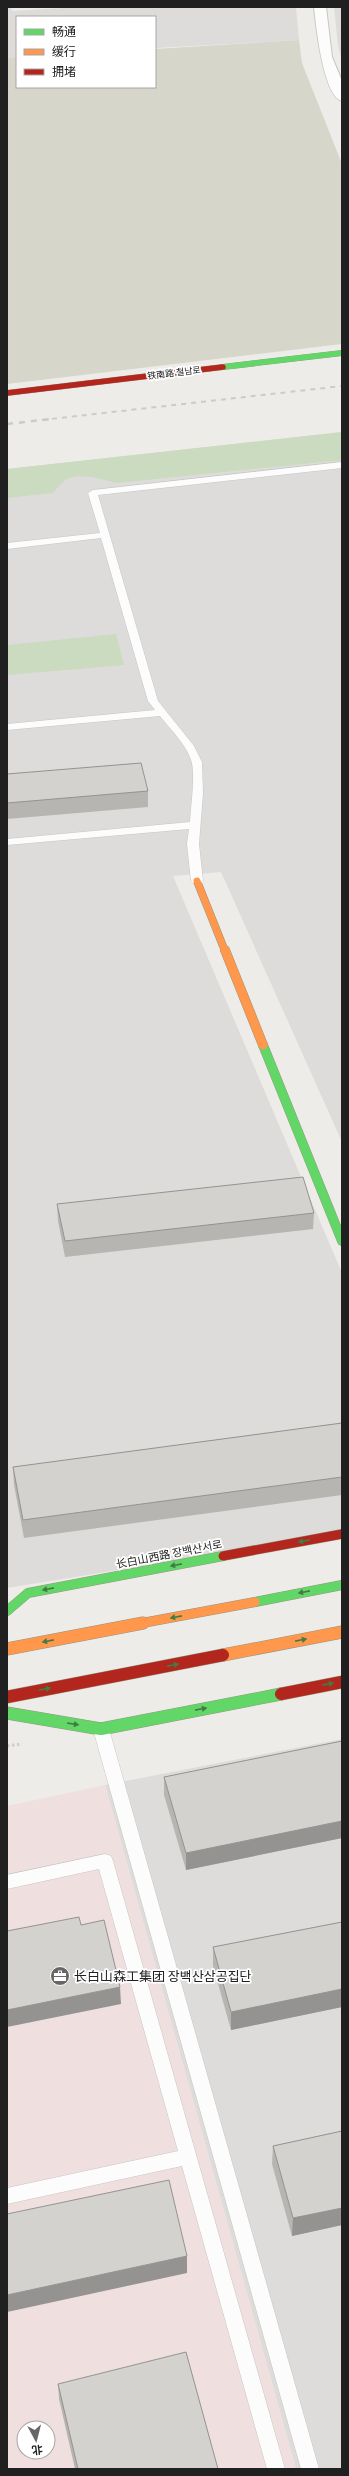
<svg xmlns="http://www.w3.org/2000/svg" width="349" height="2476" font-family="Signika,'Noto Sans SC','Noto Sans KR',sans-serif">
	<style>
		.residential { fill: #dddcda }
		.commercial { fill: #efe0df; fill-rule: evenodd }
		.construction { fill: #d7d6ca }
		.forest { fill: #cadbbf }
		.lines { fill: none; stroke-linecap: round; stroke-linejoin: round }
		.lane-casing { stroke: #c7c6c4; stroke-width: 1 }
		.street-casing { stroke: #c7c6c4; stroke-width: 2 }
		.fast-far2-casing { stroke: #959781; stroke-width: 6 }
		.fast-far1-casing { stroke: #959781; stroke-width: 10 }
		.fast-casing { stroke: #959781; stroke-width: 13 }
		.slow-far2-casing { stroke: #959781; stroke-width: 8 }
		.slow-far1-casing { stroke: #959781; stroke-width: 10 }
		.slow-casing { stroke: #959781; stroke-width: 13 }
		.jam-far2-casing { stroke: #959781; stroke-width: 6 }
		.jam-far1-casing { stroke: #959781; stroke-width: 10 }
		.jam-casing { stroke: #959781; stroke-width: 13 }
		.path { stroke: #d6c9c7; stroke-width: 3; stroke-dasharray: 2.5 2.5; stroke-linecap: butt }
		.lane { fill: #fcfcfc; fill-rule: evenodd }
		.street { fill: #fcfcfc; fill-rule: evenodd }
		.fast-far2 { stroke: #63d668; stroke-width: 5.5 }
		.fast-far1 { stroke: #63d668; stroke-width: 9 }
		.fast { stroke: #63d668; stroke-width: 12 }
		.slow-far2 { stroke: #ff974d; stroke-width: 7 }
		.slow-far1 { stroke: #ff974d; stroke-width: 9 }
		.slow { stroke: #ff974d; stroke-width: 12 }
		.jam-far2 { stroke: #b3261e; stroke-width: 5.5 }
		.jam-far1 { stroke: #b3261e; stroke-width: 9 }
		.jam { stroke: #b3261e; stroke-width: 12 }
		.rail-far1 { stroke: #cbcbca; stroke-width: 2; stroke-dasharray: 5 5; stroke-linecap: butt }
		.rail { stroke: #cbcbca; stroke-width: 2.5; stroke-dasharray: 6 6; stroke-linecap: butt }
		.wall { fill: #b6b5b2 }
		.shaded-wall { fill: #949391 }
		.building { fill: #d4d2cf; stroke: #949391 }
		.oneway { fill: #427b44 }
		.labels { text-anchor: middle; stroke-width: 3.5; stroke-linejoin: round; paint-order: stroke }
		.far-street-label { font-size: 9px; fill: #202020; stroke: #fff }
		.street-label { font-size: 11px; fill: #202020; stroke: #fff }
		.near-poi-label { font-size: 13px; fill: #202020; stroke: #fff; text-anchor: start }
	</style>
	<rect width="100%" height="100%" fill="#eeece8"/>
	<g class="residential">
		<path d="M7,7H11L12,11L80,7H296L299,40L155,48V17H17V57L7,58Z"/>
		<path d="M334,7H342V62L338,45Z"/>
		<path d="M342,432V1142L221,872L173,876L342,1273V1534L7,1588V469Z"/>
		<path d="M342,1739V2469H296L105,1785Z"/>
	</g>
	<path class="commercial" d="M105,1785L296,2469H7V1806ZM24,2428H48V2452H24Z"/>
	<path class="construction" d="M299,40L302,63L342,164V344L7,384V58L17,57V87H155V49Z"/>
	<g class="forest">
		<path d="M342,432V460L116,483C102,479 76,471 64,481C60,484 57,489 53,493L7,498V469Z"/>
		<path d="M116,634L124,665L7,675V645Z"/>
	</g>
	<g class="lines">
		<defs>
			<g id="lane">
				<path d="M342,462V468L98,495L158,701L194,746L202,762L203,793L199,844L203,881L201,883H193L191,881L187,844L189,829L7,845V839L190,822C191,803 195,781 192,763C188,746 170,729 160,716L7,730V724L155,710L148,701L101,538L7,549V543L100,533L88,493L93,490Z"/>
				<path d="M101,1723L106,1725L109,1729L319,2469H301L93,1729L96,1725Z"/>
				<path d="M105,1854L111,1856L113,1861L285,2469H267L182,2166L7,2204V2188L178,2151L99,1869L7,1889V1875Z"/>
			</g>
			<path id="street" d="M314,7H326L332,57L342,81V101C323,96 316,25 314,7Z"/>
			<path id="fast-far2" d="M223,367L342,353"/>
			<g id="fast-far1">
				<path d="M263,1045L342,1241"/>
				<path d="M255,1602L342,1585"/>
				<path d="M7,1611L28,1593L223,1556"/>
			</g>
			<path id="fast" d="M7,1713L101,1729L281,1694"/>
			<path id="slow-far2" d="M197,881L225,951"/>
			<g id="slow-far1">
				<path d="M225,950L263,1045"/>
				<path d="M137,1624L255,1602"/>
			</g>
			<g id="slow">
				<path d="M7,1649L143,1623"/>
				<path d="M223,1655L342,1632"/>
			</g>
			<path id="jam-far2" d="M7,393L223,367"/>
			<path id="jam-far1" d="M223,1556L342,1534"/>
			<g id="jam">
				<path d="M281,1694L342,1682"/>
				<path d="M7,1697L223,1655"/>
			</g>
		</defs>
		<use href="#lane" class="lane-casing"/>
		<use href="#street" class="street-casing"/>
		<use href="#fast-far2" class="fast-far2-casing"/>
		<use href="#fast-far1" class="fast-far1-casing"/>
		<use href="#fast" class="fast-casing"/>
		<use href="#slow-far2" class="slow-far2-casing"/>
		<use href="#slow-far1" class="slow-far1-casing"/>
		<use href="#slow" class="slow-casing"/>
		<use href="#jam-far2" class="jam-far2-casing"/>
		<use href="#jam-far1" class="jam-far1-casing"/>
		<use href="#jam" class="jam-casing"/>
		<path class="path" d="M7,1746L22,1744"/>
		<use href="#lane" class="lane"/>
		<use href="#street" class="street"/>
		<use href="#fast-far2" class="fast-far2"/>
		<use href="#fast-far1" class="fast-far1"/>
		<use href="#fast" class="fast"/>
		<use href="#slow-far2" class="slow-far2"/>
		<use href="#slow-far1" class="slow-far1"/>
		<use href="#slow" class="slow"/>
		<use href="#jam-far2" class="jam-far2"/>
		<use href="#jam-far1" class="jam-far1"/>
		<use href="#jam" class="jam"/>
		<path class="rail-far1" d="M42,420L342,386"/>
		<path class="rail" d="M7,424L51,419"/>
	</g>
	<g class="wall">
		<path d="M7,774L148,791V807L7,819Z"/>
		<path d="M57,1204L314,1213L313,1229L65,1257L58,1221Z"/>
		<path d="M342,1423V1495L24,1538L14,1485L13,1467Z"/>
		<path d="M342,1741V1838L186,1870L164,1795V1777Z"/>
		<path d="M342,1922V2007L231,2030L213,1966V1947Z"/>
		<path d="M342,2131V2225L292,2236L272,2164L273,2146Z"/>
		<path d="M58,2384L218,2469H75L59,2399Z"/>
	</g>
	<g class="shaded-wall">
		<path d="M342,1821V1838L186,1870V1853Z"/>
		<path d="M120,1987L121,2004L7,2027V2010Z"/>
		<path d="M342,1989V2007L231,2030V2012Z"/>
		<path d="M342,2208V2225L292,2236L293,2218Z"/>
		<path d="M187,2256V2273L7,2312V2295Z"/>
	</g>
	<g class="building">
		<path d="M141,763L148,791L7,803V774Z"/>
		<path d="M303,1177L314,1213L65,1241L57,1204Z"/>
		<path d="M342,1423V1477L23,1520L13,1467Z"/>
		<path d="M342,1741V1821L186,1853L164,1777Z"/>
		<path d="M79,1917L81,1925L104,1920L120,1987L7,2010V1931Z"/>
		<path d="M342,1922V1989L231,2012L213,1947Z"/>
		<path d="M342,2131V2208L293,2218L273,2146Z"/>
		<path d="M169,2180L187,2256L7,2295V2214Z"/>
		<path d="M186,2352L218,2469H78L58,2384Z"/>
	</g>
	<defs><path id="oneway-solid" d="M-6-.8H1V-3.2L6.5 0L1 3.2V.8H-6Z"/></defs>
	<g class="oneway">
		<use href="#oneway-solid" transform="translate(304 1541) rotate(169)"/>
		<use href="#oneway-solid" transform="translate(176 1565) rotate(169)"/>
		<use href="#oneway-solid" transform="translate(48 1589) rotate(169)"/>
		<use href="#oneway-solid" transform="translate(304 1592) rotate(169)"/>
		<use href="#oneway-solid" transform="translate(176 1617) rotate(169)"/>
		<use href="#oneway-solid" transform="translate(301 1640) rotate(-11)"/>
		<use href="#oneway-solid" transform="translate(48 1641) rotate(169)"/>
		<use href="#oneway-solid" transform="translate(173 1665) rotate(-11)"/>
		<use href="#oneway-solid" transform="translate(328 1684) rotate(-11)"/>
		<use href="#oneway-solid" transform="translate(45 1689) rotate(-11)"/>
		<use href="#oneway-solid" transform="translate(201 1709) rotate(-11)"/>
		<use href="#oneway-solid" transform="translate(73 1724) rotate(9)"/>
	</g>
	<defs>
		<symbol id="office-disc" viewBox="-11 -11 22 22"><circle r="9.5" fill="#686766" stroke="#fff"/><path d="M-6-3h4V-5.5h4V-3h4V5H-6ZM-1-4.5V-3h2v-1.5ZM-6 0V1H6V0Z" fill="#fff"/></symbol>
	</defs>
	<g fill-rule="evenodd">
		<use href="#office-disc" x="49" y="1965" width="22" height="22"/>
	</g>
	<g class="labels">
		<g class="far-street-label">
			<text transform="translate(174 373) rotate(-7)" y="3">铁南路 철남로</text>
		</g>
		<g class="street-label">
			<text transform="translate(169 1554) rotate(-11)" y="4">长白山西路 장백산서로</text>
		</g>
		<g class="near-poi-label">
			<text x="74" y="1981">长白山森工集团 장백산삼공집단</text>
		</g>
	</g>
	<rect width="349" height="2476" fill="none" stroke="#202020" stroke-width="16"/>
	<rect x="16" y="16" width="140" height="72" fill="#ffffff" stroke="#a6a6a6"/>
	<rect x="24" y="29" width="20" height="6" fill="#63d668" stroke="#a6a6a6"/>
	<text x="52" y="36" font-size="12" fill="#202020">畅通</text>
	<rect x="24" y="49" width="20" height="6" fill="#ff974d" stroke="#a6a6a6"/>
	<text x="52" y="56" font-size="12" fill="#202020">缓行</text>
	<rect x="24" y="69" width="20" height="6" fill="#b3261e" stroke="#a6a6a6"/>
	<text x="52" y="76" font-size="12" fill="#202020">拥堵</text>
	<g transform="translate(36 2440) rotate(173)"><circle r="19" fill="#ffffff" stroke="#a6a6a6"/>
	<path d="M0-3L7 15L0 10L-7 15Z" fill="#686766"/>
	<text y="-6" font-size="11" font-weight="bold" text-anchor="middle" fill="#202020">北</text>
	</g>
</svg>
